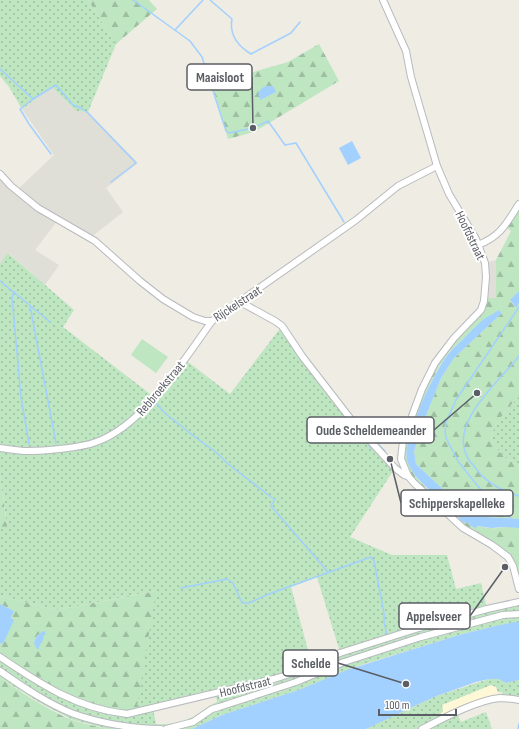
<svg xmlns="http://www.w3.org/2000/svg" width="519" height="729" font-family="'Sofia Sans Condensed',sans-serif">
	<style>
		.commercial { fill: #fff8d7 }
		.industrial { fill: #dfded7 }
		.grass { fill: url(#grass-dots); fill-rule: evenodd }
		.forest { fill: url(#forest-firs); fill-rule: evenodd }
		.garden { fill: #bee6c1 }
		.water { fill: #a2d0ff }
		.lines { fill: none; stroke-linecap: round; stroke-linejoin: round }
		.stream { stroke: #a2d0ff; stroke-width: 1.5 }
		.minor-casing { stroke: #b8babf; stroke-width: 8 }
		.minor { stroke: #fff; stroke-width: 6 }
		.labels { text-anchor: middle; stroke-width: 4; stroke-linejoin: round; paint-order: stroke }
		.street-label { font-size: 13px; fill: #5b5e64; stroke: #fff }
		.leader { fill: none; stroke: #5b5e64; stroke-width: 1.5 }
		.callout-dot { fill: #5b5e64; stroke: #fff; stroke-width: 1.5 }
		.callout { fill: #fff; stroke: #5b5e64; stroke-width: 1.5 }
		.callout-label { font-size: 14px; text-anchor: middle; font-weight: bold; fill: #5b5e64 }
	</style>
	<defs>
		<pattern id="grass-dots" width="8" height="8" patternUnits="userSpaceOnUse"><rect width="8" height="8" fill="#bee6c1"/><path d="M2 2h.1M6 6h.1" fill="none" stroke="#9dbea0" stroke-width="1.8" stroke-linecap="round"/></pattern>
		<pattern id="forest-firs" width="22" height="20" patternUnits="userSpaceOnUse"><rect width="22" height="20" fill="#bee6c1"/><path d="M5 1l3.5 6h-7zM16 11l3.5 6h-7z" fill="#9dbea0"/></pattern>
	</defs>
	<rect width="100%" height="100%" fill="#eeece3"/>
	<path class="commercial" d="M491,685L496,687L499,697L442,719L440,714L443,711L442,705Z"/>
	<g class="industrial">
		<path d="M52,87L76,111L88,112L138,163L106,188L123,212L90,238L58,220L35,250L59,265L45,285L9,253L0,264V176L17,190L54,155L22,109Z"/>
		<path d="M496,260V298H487L485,263Z"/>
	</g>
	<g class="grass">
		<path d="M0,0H88L116,44L88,112L76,111L52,87L22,109L9,87L0,76Z"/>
		<path d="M8,253L74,310L63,327L154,397L184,359L230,394L282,326L327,387L395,468L350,537L392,555H447L456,589L481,583L487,609L519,602V622L491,627L459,635L358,666L299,690L222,715L192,729H108L73,720L42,704L0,678V657L155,591L57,610L0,596V527L7,525L0,475V264ZM317,577L340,652L312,665L291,587ZM216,694L217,702C208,706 202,712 193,717C183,722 168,725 156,724L153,709Z"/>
		<path d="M519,396V466C505,459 499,453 491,440L493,430L499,419Z"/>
		<path d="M489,679H498L506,683L519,680V698L504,697L502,692H498L496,687L491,685L442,705L443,711L440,714L442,719L457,713L461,722L486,712L492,729H366L434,697Z"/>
	</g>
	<g class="forest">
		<path d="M88,0H149L157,9L116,44Z"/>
		<path d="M319,44L339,81L254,132L228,139L212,84L288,62Z"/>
		<path d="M519,204V291L510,301L516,308L519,303V396C507,410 494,421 491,440C499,453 505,459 519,466V519L486,517L473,514L462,507L416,464L414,452L420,431L441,378L454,358L502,313L498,310L493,315L488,317L461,341C459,344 458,344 455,347C449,351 444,360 440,366C430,382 403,442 407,459C409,473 432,495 443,502C451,507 455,517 463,521C470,525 483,528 492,528C497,529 502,527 507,527C511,527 515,528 519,528V581L511,561L471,533L408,476L401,449L429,373L487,298H496V260L511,231L506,227Z"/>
		<path d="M0,475L7,526L0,527Z"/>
		<path d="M156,591L136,713L79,703L0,657V643L3,644L13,620L11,618L14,611L0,604V596L57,610ZM39,634L44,639L39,646L34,643L36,637Z"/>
		<path d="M0,678C23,693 47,710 72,720C83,724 96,726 108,729H0Z"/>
	</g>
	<path class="garden" d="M142,339L168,357L156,373L131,355Z"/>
	<g class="water">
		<path d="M266,86H273L276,92L260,100L258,93L262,88Z"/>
		<path d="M352,141L361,158L348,165L339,148Z"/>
		<path d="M519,291V303L516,308L510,300Z"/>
		<path d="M498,310L502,313L454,358L441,378L420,431L414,452L416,464L462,507L473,514L486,517L519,519V528L506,527L491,528L478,526L475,528L470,525L469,523C467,523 465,523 463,522C460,520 458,516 455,513C448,507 442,501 435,495C425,486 410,473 407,460C402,440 438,360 455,347C464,339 473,328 483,320C488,315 492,316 498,310Z"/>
		<path d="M0,604L14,611L11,618L14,620L3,644L0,643Z"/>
		<path d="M515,622H519V680L506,683L498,679H489L476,682L434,697L366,729H192L222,715L299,690L347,670L459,635L491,627Z"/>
		<path d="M43,631L45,632L46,634L44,635C44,641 39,643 39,649H37L34,643L36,637Z"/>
	</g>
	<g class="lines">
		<g class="stream">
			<path d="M133,0L190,41L202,57L226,131L229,133L253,128L268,121L285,145L296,143L344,222"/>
			<path d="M210,0L232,19C229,35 238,46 251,54L291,33L300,22"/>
			<path d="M175,30L203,0"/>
			<path d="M0,69L33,99L20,109L29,124L51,154"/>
			<path d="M33,99L56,85L73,105L81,108L88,113L136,163L111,182"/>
			<path d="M0,281L50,322"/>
			<path d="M14,292L12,297L21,397L29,444"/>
			<path d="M30,306L56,443"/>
			<path d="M519,356C501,380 449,422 467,456C468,460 471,463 474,466C484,481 502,491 519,496"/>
			<path d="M156,403L166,414L195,437L217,453L228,464L271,497"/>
			<path d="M347,420L367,443"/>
			<path d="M371,437L385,451"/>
			<path d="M369,446L371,448"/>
			<path d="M273,498L275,499L271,506L328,572"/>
			<path d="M511,518L486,496L468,474L458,461L446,438L445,431L446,422L456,400L519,307"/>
			<path d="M181,588L227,579L233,583L242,603H249L269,594L371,557L374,561L384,613V622L387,635"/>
			<path d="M518,729L519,724"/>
		</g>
		<defs>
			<g id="minor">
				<path d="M383,0L406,51L411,77L437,166L449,194L476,239L485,263L486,277L484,301L481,310L454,338L435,363L422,389L409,424L403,441L401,459L408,476L414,483L463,528L492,545L508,557L513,566L519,589"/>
				<path d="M0,174L11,186L38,208L95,241L140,281L163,299L193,317L205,321H212L356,220L398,186L437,166"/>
				<path d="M478,245C501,236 506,224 519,204"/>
				<path d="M242,300L244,304L275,321L282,326L302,356L353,422L395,468L404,475L408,476"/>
				<path d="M0,448C9,449 18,451 27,451C43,451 81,448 96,442C143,426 184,360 212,321"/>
				<path d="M0,657C40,684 78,709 127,714L274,679L293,673L340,653L419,628L487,609L519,602"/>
				<path d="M0,671C23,687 48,704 74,714C99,723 134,729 161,729"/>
				<path d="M166,729L193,722L212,709L219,707L296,682L344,662L421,637L503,615L519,614"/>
				<path d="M422,729C444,718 477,700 500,698C506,698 513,699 519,700"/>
			</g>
		</defs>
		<use href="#minor" class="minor-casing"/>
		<use href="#minor" class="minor"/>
	</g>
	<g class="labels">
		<g class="street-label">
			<text transform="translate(471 235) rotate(64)" y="5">Hoofdstraat</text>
			<text transform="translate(237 303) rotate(-33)" y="5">Rijckelstraat</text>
			<text transform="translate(160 388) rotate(-50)" y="5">Rebbroekstraat</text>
			<text transform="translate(245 686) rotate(-14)" y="5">Hoofdstraat</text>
		</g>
	</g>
	<path class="leader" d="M253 128L252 77M477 393L434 430M390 459L401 503M505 567L470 616M406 684L338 663"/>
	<g class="callout-dot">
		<circle cx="253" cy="128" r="4"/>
		<circle cx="477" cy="393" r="4"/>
		<circle cx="390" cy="459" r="4"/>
		<circle cx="505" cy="567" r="4"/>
		<circle cx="406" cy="684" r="4"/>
	</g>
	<g class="callout">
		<rect x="187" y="64" width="65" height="26" rx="4"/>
		<rect x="307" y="417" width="127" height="26" rx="4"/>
		<rect x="401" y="490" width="112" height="26" rx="4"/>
		<rect x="399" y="603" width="71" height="26" rx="4"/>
		<rect x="283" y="650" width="55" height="26" rx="4"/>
	</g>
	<g class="callout-label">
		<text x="220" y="82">Maaisloot</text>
		<text x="371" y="435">Oude Scheldemeander</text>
		<text x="457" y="508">Schipperskapelleke</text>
		<text x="434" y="621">Appelsveer</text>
		<text x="311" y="668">Schelde</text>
	</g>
	<path d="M379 709v6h77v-6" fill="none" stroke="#5b5e64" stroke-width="2"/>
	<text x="385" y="709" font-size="12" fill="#5b5e64" stroke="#ffffff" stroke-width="3" paint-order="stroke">100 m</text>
</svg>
